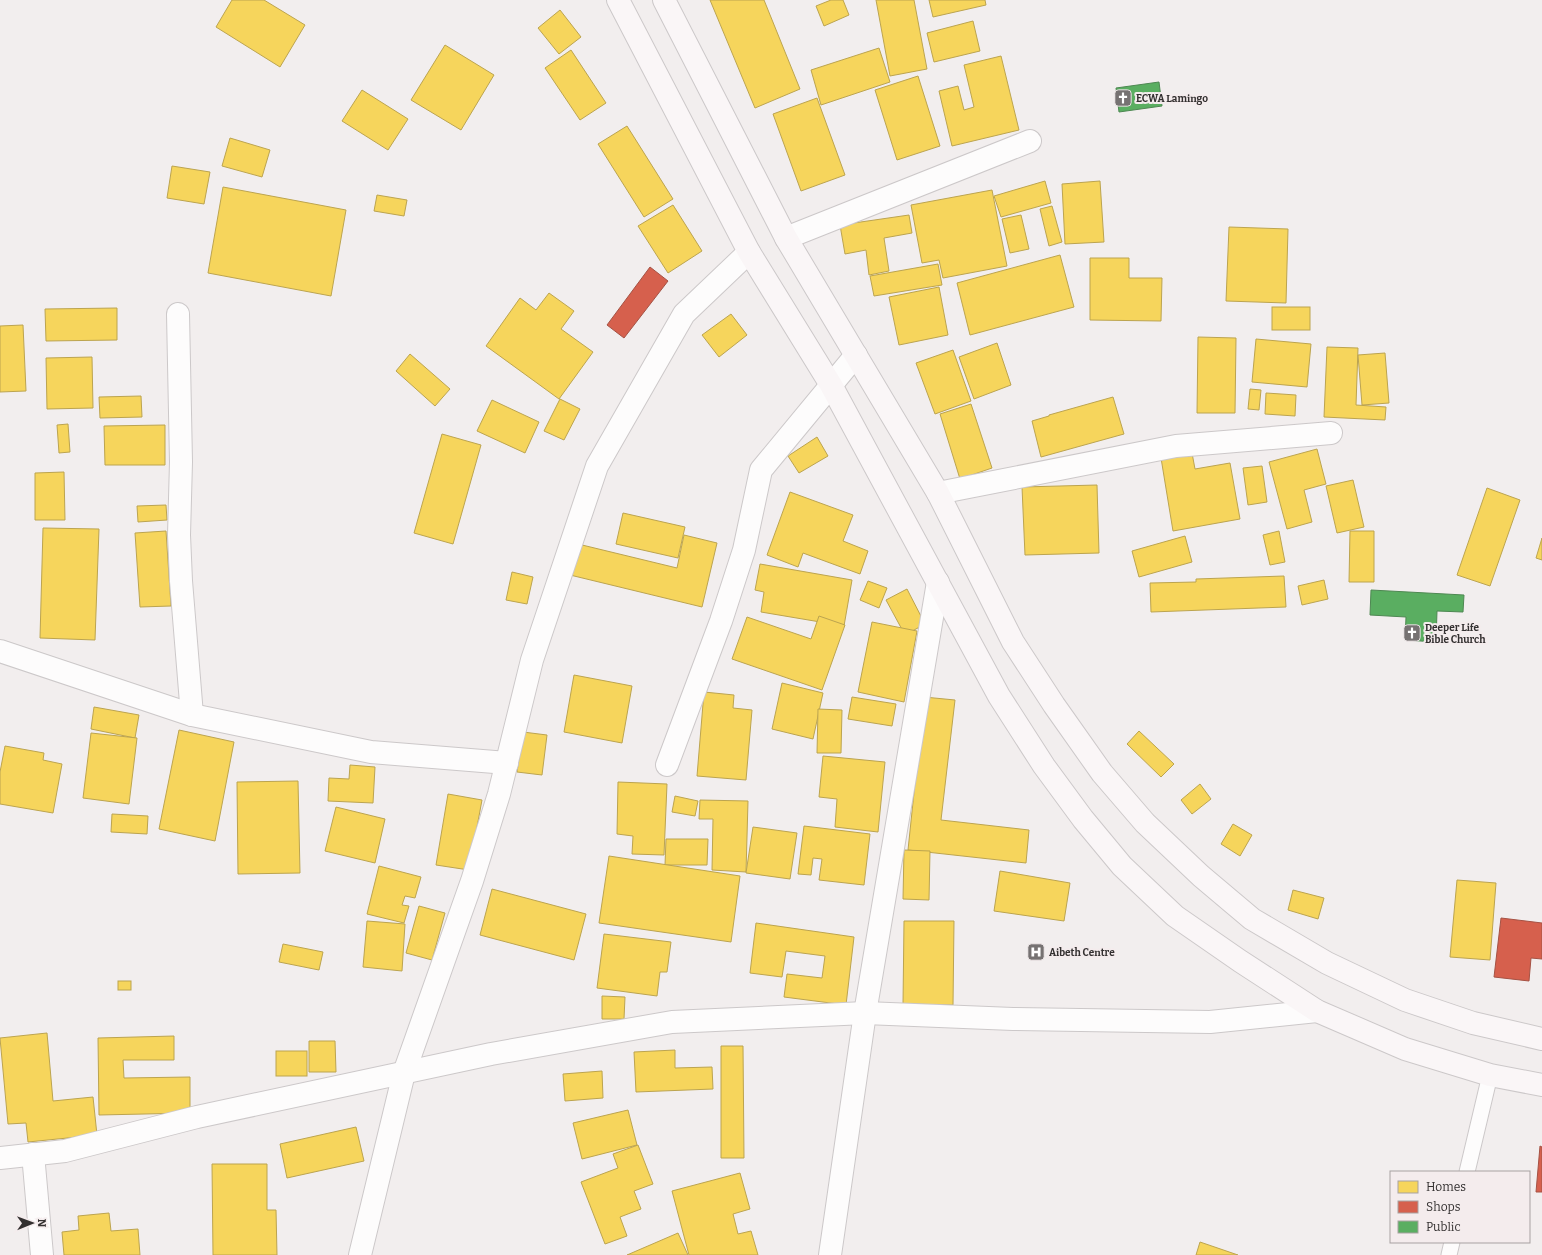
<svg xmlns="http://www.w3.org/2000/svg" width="1542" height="1255" font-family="Bitter,serif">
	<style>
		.homes { fill: #f6d55c; stroke: #bca44f }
		.shops { fill: #d6604d; stroke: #a55244 }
		.public { fill: #5aae61; stroke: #4e8852 }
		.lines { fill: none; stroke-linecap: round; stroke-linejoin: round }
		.lane-casing { stroke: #ccc8c9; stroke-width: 17 }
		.street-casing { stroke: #ccc8c9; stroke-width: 24 }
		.secondary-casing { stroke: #ccc8c9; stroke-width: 24 }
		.lane { stroke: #fdfcfc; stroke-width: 15 }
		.street { stroke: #fdfcfc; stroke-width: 22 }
		.secondary { stroke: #faf6f7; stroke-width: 22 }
		.labels { text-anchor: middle; stroke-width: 4; stroke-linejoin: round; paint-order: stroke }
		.poi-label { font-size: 10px; font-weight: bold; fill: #333030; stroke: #f4eced; text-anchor: start }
	</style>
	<rect width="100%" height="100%" fill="#f2eeee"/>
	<g class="homes">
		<path d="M232,0H264L305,25L280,67L216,27Z"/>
		<path d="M710,0H764L800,89L755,108Z"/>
		<path d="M831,0H843L849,15L824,26L816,6Z"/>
		<path d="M876,0H914L927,69L890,76Z"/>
		<path d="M929,0H985L986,5L933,17Z"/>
		<path d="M560,10L581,37L559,54L538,28Z"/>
		<path d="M973,21L980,51L934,62L927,33Z"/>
		<path d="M445,45L494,75L461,130L411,100Z"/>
		<path d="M879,48L890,82L821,105L811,70Z"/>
		<path d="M571,50L606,103L580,120L545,68Z"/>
		<path d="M1001,56L1019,130L952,146L939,91L958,86L964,110L974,107L964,65Z"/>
		<path d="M918,76L940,146L897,160L875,90Z"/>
		<path d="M362,90L408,119L388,150L342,121Z"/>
		<path d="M817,98L845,175L801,191L773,114Z"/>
		<path d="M627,126L673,199L644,217L598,144Z"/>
		<path d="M230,138L270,150L262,177L222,166Z"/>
		<path d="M172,166L210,172L204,204L167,198Z"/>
		<path d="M1045,181L1051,203L1001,217L994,196Z"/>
		<path d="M1100,181L1104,242L1065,244L1062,184Z"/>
		<path d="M223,187L346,210L331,296L208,273Z"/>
		<path d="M992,190L1007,266L943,278L939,260L922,263L911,205Z"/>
		<path d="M377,195L407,200L404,216L374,211Z"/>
		<path d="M673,205L702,251L668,273L638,226Z"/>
		<path d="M1052,206L1062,242L1049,246L1040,209Z"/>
		<path d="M909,215L912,233L884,238L889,271L869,275L866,250L845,254L840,225Z"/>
		<path d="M1021,215L1029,249L1010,253L1002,219Z"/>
		<path d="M1229,227L1288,229L1286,303L1226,301Z"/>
		<path d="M1060,255L1074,307L970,335L957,283Z"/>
		<path d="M1090,258H1129V278H1162L1161,321L1090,320Z"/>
		<path d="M938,264L942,285L874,296L870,276Z"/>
		<path d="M939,287L948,335L899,345L889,297Z"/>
		<path d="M549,293L574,311L561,329L593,352L559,399L486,346L520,298L536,310Z"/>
		<rect x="1272" y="307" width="38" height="23"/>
		<path d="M117,308V340L46,341L45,309Z"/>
		<path d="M731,314L747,335L719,357L702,335Z"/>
		<path d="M23,325L26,391L0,392V326Z"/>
		<path d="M1198,337L1236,338L1235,413H1197Z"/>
		<path d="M1256,339L1311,344L1307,387L1252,382Z"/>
		<path d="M997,343L1011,385L974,399L959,357Z"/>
		<path d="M1327,347L1358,348L1356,405L1386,407L1385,420L1324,417Z"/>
		<path d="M953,350L971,401L935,414L916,363Z"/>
		<path d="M1385,353L1389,403L1362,405L1358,355Z"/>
		<path d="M410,354L450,389L435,406L396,371Z"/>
		<path d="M92,357L93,408L47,409L46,358Z"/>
		<path d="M1250,389L1261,390L1259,410L1248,409Z"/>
		<path d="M1266,393L1296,395L1295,416L1265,414Z"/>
		<path d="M141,396L142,417L100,418L99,397Z"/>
		<path d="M1113,397L1124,434L1041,457L1032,421L1049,416V415Z"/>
		<path d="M560,399L580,409L564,440L544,431Z"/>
		<path d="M492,400L539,422L525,453L477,431Z"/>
		<path d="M971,404L992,468L960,479L940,414Z"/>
		<path d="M68,424L70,452L59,453L57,425Z"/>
		<path d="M165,425V465H105L104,426Z"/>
		<path d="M442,434L481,445L453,544L414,533Z"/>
		<path d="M817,437L828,456L799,473L788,456Z"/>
		<path d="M1317,449L1326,484L1304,490L1312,522L1287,529L1269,462Z"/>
		<path d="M1192,453L1195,469L1230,463L1240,519L1173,531L1161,458Z"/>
		<path d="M1262,466L1267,502L1248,505L1243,468Z"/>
		<path d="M64,472L65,520H35V473Z"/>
		<path d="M1353,480L1364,527L1337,533L1326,486Z"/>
		<path d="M1097,485L1099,553L1025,555L1022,487Z"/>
		<path d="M1487,488L1520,500L1490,586L1457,575Z"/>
		<path d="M790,492L853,515L843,541L868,551L860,574L803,553L798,567L767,555Z"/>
		<path d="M166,505L167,520L138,522L137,506Z"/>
		<path d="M623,513L685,527L678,558L616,544Z"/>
		<path d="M43,528L99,529L95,640L40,638Z"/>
		<path d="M166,531L171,606L140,607L135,533Z"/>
		<path d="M1279,531L1285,562L1270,565L1263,535Z"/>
		<path d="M1350,531H1374V582H1349Z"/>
		<path d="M684,535L717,543L702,607L570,575L578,544L677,568Z"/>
		<path d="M1185,536L1192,562L1139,577L1132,551Z"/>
		<path d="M1542,538V560L1536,558Z"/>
		<path d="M760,564L852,580L844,626L761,612L764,592L755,590Z"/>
		<path d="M512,572L533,577L527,604L506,600Z"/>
		<path d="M1284,576L1286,607L1151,612L1150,583L1196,582V579Z"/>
		<path d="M1324,580L1328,599L1302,605L1298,586Z"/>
		<path d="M868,581L887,588L879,608L860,600Z"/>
		<path d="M907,589L925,624L905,635L886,600Z"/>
		<path d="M819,616L845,625L822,690L732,659L747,617L811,639Z"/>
		<path d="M872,622L917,631L904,702L858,692Z"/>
		<path d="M574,675L632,686L622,743L564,732Z"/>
		<path d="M782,683L823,693L813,739L772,729Z"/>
		<path d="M704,692L734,695L733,708L752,710L746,780L697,776Z"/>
		<path d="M852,697L896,704L892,726L848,719Z"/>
		<path d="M924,697L955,700L941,820L1029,830L1026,863L908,850Z"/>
		<path d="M94,707L139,715L135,738L91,729Z"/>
		<path d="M818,709L842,710L841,753H817Z"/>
		<path d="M179,730L234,742L215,841L159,829Z"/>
		<path d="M1139,731L1174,764L1161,777L1127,744Z"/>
		<path d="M523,732L547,735L542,775L517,772Z"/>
		<path d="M91,733L137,738L129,804L83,798Z"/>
		<path d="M5,746L44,753L43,760L62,764L53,813L0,804V772Z"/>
		<path d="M823,756L885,762L878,832L835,827L837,799L819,797Z"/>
		<path d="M350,765L375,767L373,803L328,801L329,778L349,779Z"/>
		<path d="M298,781L300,873L238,874L237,782Z"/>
		<path d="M618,782L667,784L664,855L632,854L633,836L617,834Z"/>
		<path d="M1200,784L1211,799L1192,814L1181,800Z"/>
		<path d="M448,794L482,800L469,870L436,865Z"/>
		<path d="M675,796L698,801L695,816L672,812Z"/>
		<path d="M700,800L748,801L746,872L712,870L713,819H699Z"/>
		<path d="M336,807L385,819L375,863L325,851Z"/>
		<path d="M112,814L148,816L147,834L111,832Z"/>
		<path d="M1233,824L1252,835L1240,856L1221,844Z"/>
		<path d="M804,826L870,834L864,885L819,880L822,859L813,858L811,875L798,874Z"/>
		<path d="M753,827L797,833L790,879L746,873Z"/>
		<path d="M666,839H708L707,865H665Z"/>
		<path d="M904,850L930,851L929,900L903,899Z"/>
		<path d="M609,856L740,876L731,942L599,923Z"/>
		<path d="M379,866L421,877L415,898L405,896L402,905L409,906L404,923L367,914Z"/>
		<path d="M1000,871L1070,883L1064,921L994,911Z"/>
		<path d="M1457,880L1496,883L1490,960L1450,957Z"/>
		<path d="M492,889L586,914L574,960L480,935Z"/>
		<path d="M1293,890L1324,898L1318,919L1288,910Z"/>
		<path d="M419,906L445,913L432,960L406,953Z"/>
		<path d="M367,921L405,924L402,971L363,967Z"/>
		<path d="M904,921H954L953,1005L903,1004Z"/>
		<path d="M756,923L854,937L846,1005L784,997L787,974L822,978L825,956L786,951L782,977L750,973Z"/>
		<path d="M604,934L671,942L667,972H660L657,996L597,988Z"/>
		<path d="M283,944L323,952L319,970L279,962Z"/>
		<rect x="118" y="981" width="13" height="9"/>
		<path d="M602,996L625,997L624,1019H602Z"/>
		<path d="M47,1033L53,1101L93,1097L97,1135L28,1142L26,1123L8,1124L0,1038Z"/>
		<path d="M174,1036V1060H123L124,1078L190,1077V1113L99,1115L98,1038Z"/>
		<path d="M309,1041H335L336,1072H309Z"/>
		<path d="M721,1046H743L744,1158H721Z"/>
		<path d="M675,1050V1068L712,1067L713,1089L636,1092L634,1052Z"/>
		<rect x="276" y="1051" width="31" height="25"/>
		<path d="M602,1071L603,1098L565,1101L563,1074Z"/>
		<path d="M628,1110L637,1145L582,1159L573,1123Z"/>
		<path d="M356,1127L364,1161L287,1178L280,1144Z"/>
		<path d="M638,1145L653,1184L634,1191L641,1209L620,1217L627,1236L605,1244L581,1182L618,1168L613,1154Z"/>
		<path d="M212,1164H267V1210H276L277,1255H213Z"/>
		<path d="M740,1173L750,1209L733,1214L738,1234L751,1231L758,1255H689L672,1191Z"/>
		<path d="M109,1213L111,1231L138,1229L140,1255H64L62,1232L79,1230L78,1216Z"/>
		<path d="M678,1233L688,1255H627Z"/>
		<path d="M1200,1242L1238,1255H1196Z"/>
	</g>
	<g class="shops">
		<path d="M650,267L668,281L624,338L607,325Z"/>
		<path d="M1501,918L1542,923V959L1531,958L1529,981L1494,977Z"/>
		<path d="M1540,1146L1542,1147V1192H1536Z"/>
	</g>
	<g class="public">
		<path d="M1159,82L1162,106L1119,112L1116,88Z"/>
		<path d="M1371,590L1464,595L1463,612L1437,611L1436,642L1405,640L1406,617L1370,615Z"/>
	</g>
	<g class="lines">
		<defs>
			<g id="lane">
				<path d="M1467,1172L1490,1075"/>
				<path d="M1449,1255L1452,1242"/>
			</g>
			<g id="street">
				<path d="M786,238L1030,141"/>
				<path d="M178,314L181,462L179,535L181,581L192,715"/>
				<path d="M938,493L1176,446L1331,433"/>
				<path d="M0,651L192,715L371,752L507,763"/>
				<path d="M667,765L721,621L744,550L761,470L856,355"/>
				<path d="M33,1154L42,1255"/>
				<path d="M0,1158L65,1151L197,1117L491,1054L672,1022L865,1013L1013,1019L1210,1022L1317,1011"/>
				<path d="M360,1255L404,1073L472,881L499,794L532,660L597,466L684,314L749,252"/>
				<path d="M830,1255L865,1013L938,582"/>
			</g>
			<g id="secondary">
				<path d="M618,0L749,252L831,385L999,696L1044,766L1083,819L1122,866L1175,916L1240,961L1317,1011L1405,1049L1490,1075L1542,1085"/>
				<path d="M664,0L786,238L938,493L1013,642L1054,705L1102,773L1145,823L1201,876L1252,919L1327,963L1405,1000L1473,1023L1542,1039"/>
			</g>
		</defs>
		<use href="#lane" class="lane-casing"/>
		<use href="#street" class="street-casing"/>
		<use href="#secondary" class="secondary-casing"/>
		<use href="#lane" class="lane"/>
		<use href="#street" class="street"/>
		<use href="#secondary" class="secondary"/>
	</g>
	<defs>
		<symbol id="church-square" viewBox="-11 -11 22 22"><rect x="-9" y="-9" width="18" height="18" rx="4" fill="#767272" stroke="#f4eced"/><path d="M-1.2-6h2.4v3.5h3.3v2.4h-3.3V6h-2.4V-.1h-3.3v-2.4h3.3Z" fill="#fff"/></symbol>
		<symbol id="hospital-square" viewBox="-11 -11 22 22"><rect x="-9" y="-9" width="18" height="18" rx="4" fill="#767272" stroke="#f4eced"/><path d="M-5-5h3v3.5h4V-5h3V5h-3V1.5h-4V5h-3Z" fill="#fff"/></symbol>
	</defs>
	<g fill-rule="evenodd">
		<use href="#church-square" x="1113" y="88" width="20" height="20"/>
		<use href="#church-square" x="1402" y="623" width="20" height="20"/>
		<use href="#hospital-square" x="1026" y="942" width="20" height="20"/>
	</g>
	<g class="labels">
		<g class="poi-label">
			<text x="1136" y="102">ECWA Lamingo</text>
			<text x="1425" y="631">Deeper Life<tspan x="1425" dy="12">Bible Church</tspan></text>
			<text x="1049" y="956">Aibeth Centre</text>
		</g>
	</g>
	<rect x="1390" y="1171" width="140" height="72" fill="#f4eced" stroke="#a7a1a1"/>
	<rect x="1398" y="1181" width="20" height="12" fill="#f6d55c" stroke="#a7a1a1"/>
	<text x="1426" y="1191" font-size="12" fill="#333030">Homes</text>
	<rect x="1398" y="1201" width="20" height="12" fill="#d6604d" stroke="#a7a1a1"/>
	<text x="1426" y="1211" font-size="12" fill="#333030">Shops</text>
	<rect x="1398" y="1221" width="20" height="12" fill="#5aae61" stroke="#a7a1a1"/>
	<text x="1426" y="1231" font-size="12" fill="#333030">Public</text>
	<g transform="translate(32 1223) rotate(89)" stroke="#f4eced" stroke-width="3" paint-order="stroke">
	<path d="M0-3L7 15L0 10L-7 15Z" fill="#333030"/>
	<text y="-6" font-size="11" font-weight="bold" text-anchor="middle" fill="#333030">N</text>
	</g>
</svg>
